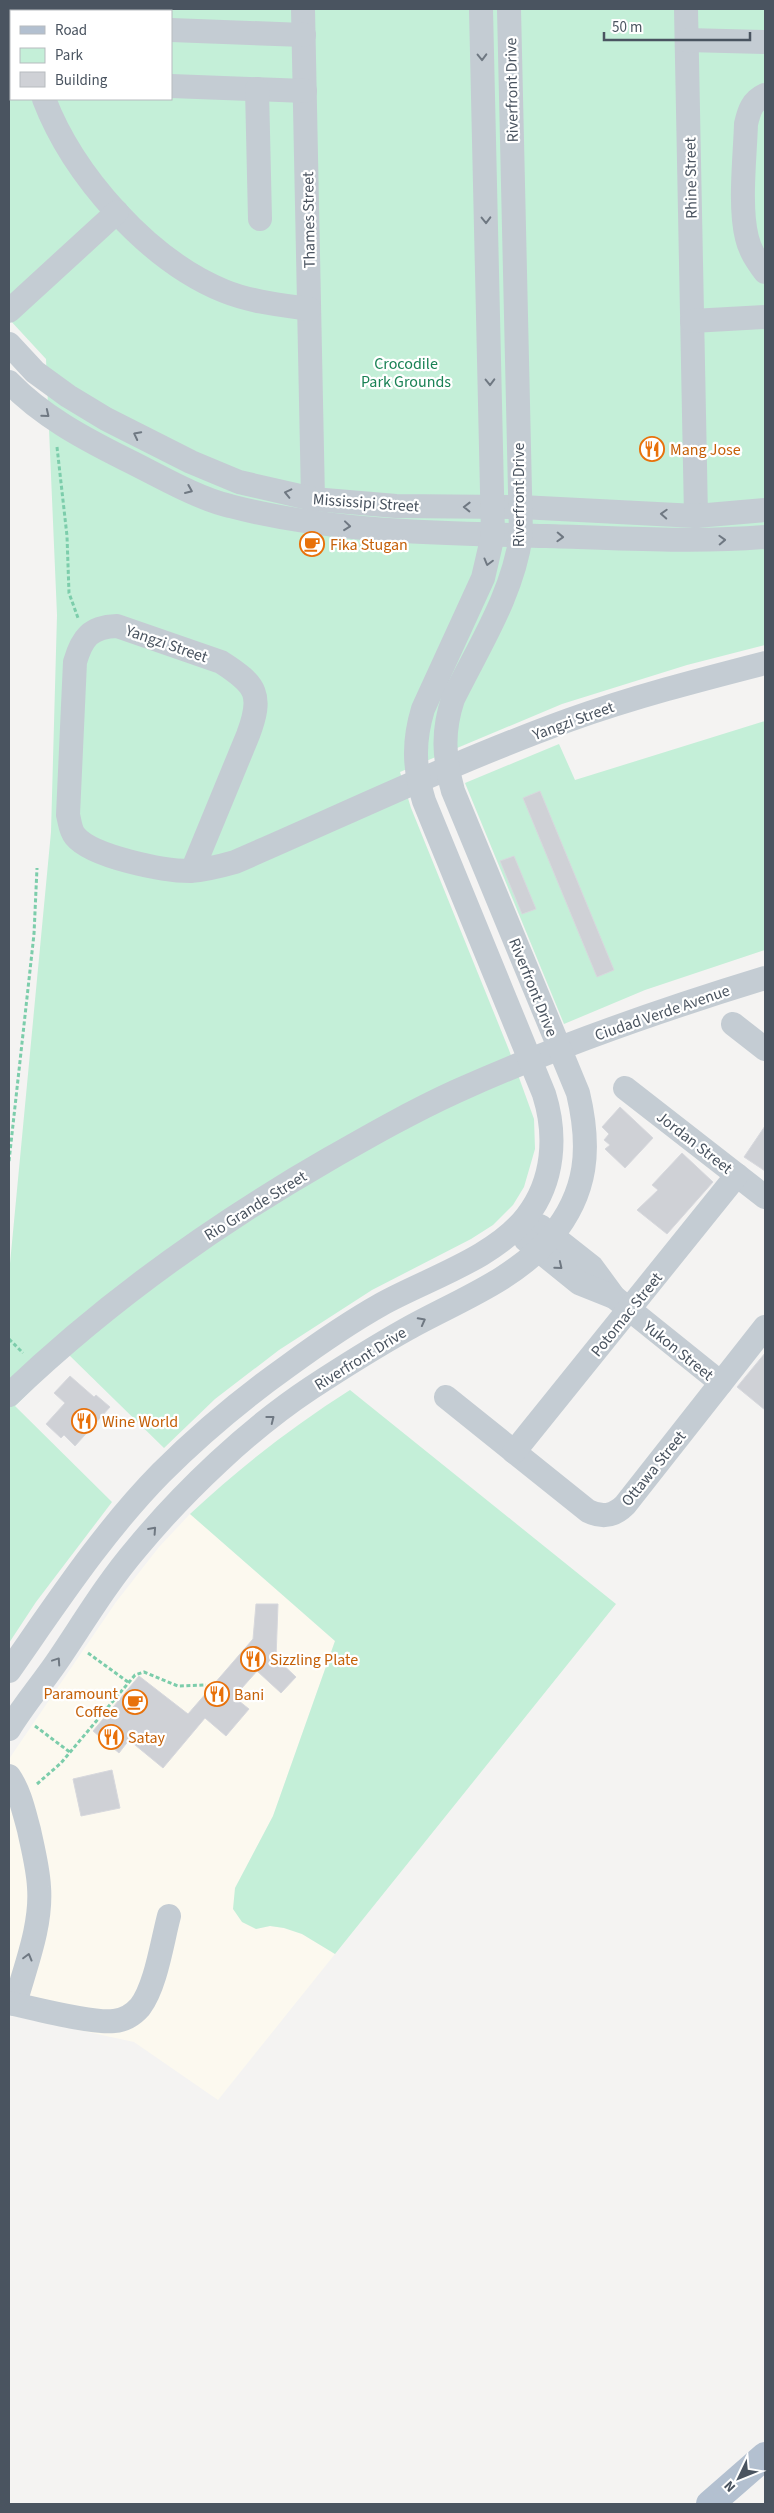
<svg xmlns="http://www.w3.org/2000/svg" width="774" height="2513" font-family="'Source Sans 3',sans-serif">
	<style>
		.commercial { fill: #fcf9ef }
		.green { fill: #c4efd8 }
		.building { fill: #cfd1d6; stroke: #d7d8dd }
		.lines { fill: none; stroke-linecap: round; stroke-linejoin: round }
		.path { stroke: #7ccdab; stroke-width: 3; stroke-dasharray: 4 2.5; stroke-linecap: butt }
		.minor { stroke: #c4ccd3; stroke-width: 24 }
		.major { stroke: #b3c0d0; stroke-width: 28 }
		.oneway { stroke: #6f7882 }
		.labels { text-anchor: middle; stroke-width: 4.5; stroke-linejoin: round; paint-order: stroke }
		.street-label { font-size: 16px; fill: #4a5460; stroke: #fff }
		.park-label { font-size: 16px; fill: #1a8255; stroke: #fff }
		.food-label { font-size: 16px; fill: #c56008; stroke: #fff; text-anchor: start }
	</style>
	<rect width="100%" height="100%" fill="#f4f3f2"/>
	<path class="commercial" d="M190,1514L335,1641L273,1816L235,1888L256,1929L270,1926L284,1928L302,1934L335,1954L218,2100L134,2042L9,2015V1759L116,1602L159,1547Z"/>
	<g class="green">
		<path d="M166,9H765V645L687,665L562,704L400,772L411,808L509,1050L534,1119L535,1149L524,1187L513,1205L493,1225L471,1239L372,1290L279,1350L215,1399L164,1448L68,1354L15,1406L112,1502L36,1602L9,1643V1274L51,832L57,615L46,359L9,319V39H11V99H171V11H166Z"/>
		<path d="M765,721V950L645,990L564,1024L465,783L559,744L575,780Z"/>
		<path d="M350,1390L616,1604L335,1954L302,1934L284,1928L270,1926L256,1929L242,1922L233,1909L235,1888L273,1816L335,1641L190,1514C240,1467 292,1427 350,1390Z"/>
	</g>
	<g class="building">
		<path d="M540,791L614,970L597,977L523,798Z"/>
		<path d="M514,856L536,909L522,914L500,861Z"/>
		<path d="M620,1107L653,1138L625,1168L605,1149L610,1145L604,1140L609,1134L602,1127Z"/>
		<path d="M765,1126V1171L744,1157Z"/>
		<path d="M682,1153L713,1182L667,1234L637,1210L658,1190L652,1185Z"/>
		<path d="M765,1353V1410L737,1387Z"/>
		<path d="M70,1376L94,1397L96,1395L110,1407L75,1446L64,1435L61,1438L46,1424L65,1403L54,1393Z"/>
		<path d="M256,1604H278L276,1658L296,1677L281,1693L257,1671L234,1697L249,1709L226,1736L205,1718L163,1768L129,1740L119,1753L93,1731L139,1676L188,1714L253,1639Z"/>
		<path d="M112,1770L120,1808L81,1816L73,1779Z"/>
	</g>
	<g class="lines">
		<g class="path">
			<path d="M57,447L67,536L69,593L78,618"/>
			<path d="M9,1161L34,934L37,868"/>
			<path d="M9,1339L23,1353"/>
			<path d="M88,1653L128,1682"/>
			<path d="M35,1726L71,1753"/>
			<path d="M37,1784L61,1763L135,1675L144,1672L178,1686L206,1685"/>
		</g>
		<g class="minor">
			<path d="M303,9L313,499"/>
			<path d="M686,9L696,516"/>
			<path d="M171,30L304,35"/>
			<path d="M687,40L765,42"/>
			<path d="M171,86L305,91"/>
			<path d="M257,89L260,219"/>
			<path d="M765,95C752,101 749,111 746,124C745,157 739,207 747,238C750,251 757,261 765,272"/>
			<path d="M44,99C73,175 148,260 224,291C251,302 281,305 309,309"/>
			<path d="M9,311L117,212"/>
			<path d="M692,321L765,317"/>
			<path d="M9,344L35,372L68,396L106,419L191,462L239,482L313,499L396,506L521,507L696,516L765,510"/>
			<path d="M9,382C42,416 83,438 125,459C156,474 196,498 230,506C333,533 441,533 546,536C619,538 692,543 765,537"/>
			<path d="M192,871L248,735C263,695 257,685 221,662L117,626C90,627 82,638 75,662L68,815C70,822 70,830 75,836C92,857 164,871 190,871C206,870 221,866 235,862C346,814 456,761 569,720C633,697 699,680 765,663"/>
			<path d="M733,1024L765,1049"/>
			<path d="M625,1088L765,1197"/>
			<path d="M540,1226L592,1267L614,1297"/>
			<path d="M526,1240L579,1283L614,1297L721,1383"/>
			<path d="M9,1395C105,1303 214,1225 329,1159C371,1135 413,1111 457,1091C557,1046 660,1010 765,978"/>
			<path d="M446,1397L588,1511C602,1518 614,1516 625,1505L765,1327"/>
			<path d="M514,1452L737,1175"/>
			<path d="M9,1671C56,1604 103,1532 161,1473C200,1434 243,1398 288,1366C318,1344 350,1322 382,1304C427,1279 495,1258 527,1216C554,1181 557,1135 544,1094L424,801C414,768 413,742 423,709L483,578L493,535L481,9"/>
			<path d="M9,1729C23,1706 40,1686 56,1663C82,1625 106,1584 136,1549C184,1491 249,1429 311,1388C343,1367 375,1347 407,1329C457,1301 513,1281 551,1237C588,1192 591,1148 578,1093L453,791C444,758 442,732 453,699C479,646 513,594 521,535L509,9"/>
			<path d="M9,1776C20,1792 24,1812 29,1830C33,1849 38,1868 39,1887C42,1926 25,1967 15,2004"/>
			<path d="M9,2003C33,2008 93,2024 114,2021C125,2020 133,2015 140,2007C156,1986 162,1942 169,1916"/>
		</g>
		<path class="major" d="M710,2504L765,2456"/>
	</g>
	<defs><path id="oneway-chevron" d="M-2-3.5L2.5 0L-2 3.5" fill="none" stroke-width="1.6" stroke-linecap="round" stroke-linejoin="round" transform="scale(1.25)"/></defs>
	<g class="oneway">
		<use href="#oneway-chevron" transform="translate(482 57) rotate(89)"/>
		<use href="#oneway-chevron" transform="translate(486 220) rotate(89)"/>
		<use href="#oneway-chevron" transform="translate(490 382) rotate(89)"/>
		<use href="#oneway-chevron" transform="translate(46 414) rotate(39)"/>
		<use href="#oneway-chevron" transform="translate(137 435) rotate(-153)"/>
		<use href="#oneway-chevron" transform="translate(189 490) rotate(23)"/>
		<use href="#oneway-chevron" transform="translate(288 493) rotate(-167)"/>
		<use href="#oneway-chevron" transform="translate(467 507) rotate(-179)"/>
		<use href="#oneway-chevron" transform="translate(664 514) rotate(-177)"/>
		<use href="#oneway-chevron" transform="translate(347 526) rotate(6)"/>
		<use href="#oneway-chevron" transform="translate(560 537) rotate(2)"/>
		<use href="#oneway-chevron" transform="translate(722 540) rotate(-2)"/>
		<use href="#oneway-chevron" transform="translate(488 562) rotate(105)"/>
		<use href="#oneway-chevron" transform="translate(559 1266) rotate(39)"/>
		<use href="#oneway-chevron" transform="translate(422 1321) rotate(-28)"/>
		<use href="#oneway-chevron" transform="translate(271 1419) rotate(-38)"/>
		<use href="#oneway-chevron" transform="translate(153 1530) rotate(-48)"/>
		<use href="#oneway-chevron" transform="translate(57 1661) rotate(-56)"/>
		<use href="#oneway-chevron" transform="translate(28 1957) rotate(-75)"/>
	</g>
	<defs>
		<symbol id="restaurant-ring" viewBox="-11 -11 22 22"><circle r="9.5" fill="#fff" stroke="#e8710a" stroke-width="1.5"/><path d="M-5-6h1v4h1v-4h1v4h1v-4h1v5L-1.5 .5V6h-2V.5L-5-1ZM5-6V6H3V1.5H1.5Q1.5-4 5-6Z" fill="#e8710a"/></symbol>
		<symbol id="cafe-ring" viewBox="-11 -11 22 22"><circle r="9.5" fill="#fff" stroke="#e8710a" stroke-width="1.5"/><path d="M-5.5-4.5H6V0H3Q3 3.5 0 3.5H-2.5Q-5.5 3.5-5.5 0ZM3-3.2v2h1.7v-2ZM-6 4.5H4V6H-6Z" fill="#e8710a"/></symbol>
	</defs>
	<g fill-rule="evenodd">
		<use href="#restaurant-ring" x="638" y="435" width="28" height="28"/>
		<use href="#cafe-ring" x="298" y="530" width="28" height="28"/>
		<use href="#restaurant-ring" x="70" y="1407" width="28" height="28"/>
		<use href="#restaurant-ring" x="239" y="1645" width="28" height="28"/>
		<use href="#restaurant-ring" x="203" y="1680" width="28" height="28"/>
		<use href="#cafe-ring" x="121" y="1688" width="28" height="28"/>
		<use href="#restaurant-ring" x="97" y="1723" width="28" height="28"/>
	</g>
	<g class="labels">
		<g class="street-label">
			<text transform="translate(511 90) rotate(-91)" y="6">Riverfront Drive</text>
			<text transform="translate(690 178) rotate(-91)" y="6">Rhine Street</text>
			<text transform="translate(308 220) rotate(-91)" y="6">Thames Street</text>
			<text transform="translate(518 495) rotate(-90)" y="6">Riverfront Drive</text>
			<text transform="translate(366 502) rotate(4)" y="6">Mississipi Street</text>
			<text transform="translate(167 643) rotate(19)" y="6">Yangzi Street</text>
			<text transform="translate(573 720) rotate(-20)" y="6">Yangzi Street</text>
			<text transform="translate(534 987) rotate(68)" y="6">Riverfront Drive</text>
			<text transform="translate(662 1012) rotate(-19)" y="6">Ciudad Verde Avenue</text>
			<text transform="translate(695 1142) rotate(38)" y="6">Jordan Street</text>
			<text transform="translate(255 1205) rotate(-32)" y="6">Rio Grande Street</text>
			<text transform="translate(626 1314) rotate(-51)" y="6">Potomac Street</text>
			<text transform="translate(679 1350) rotate(39)" y="6">Yukon Street</text>
			<text transform="translate(360 1358) rotate(-32)" y="6">Riverfront Drive</text>
			<text transform="translate(653 1468) rotate(-51)" y="6">Ottawa Street</text>
		</g>
		<g class="park-label">
			<text x="406" y="369">Crocodile<tspan x="406" dy="18">Park Grounds</tspan></text>
		</g>
		<g class="food-label">
			<text x="670" y="455">Mang Jose</text>
			<text x="330" y="550">Fika Stugan</text>
			<text x="102" y="1427">Wine World</text>
			<text x="270" y="1665">Sizzling Plate</text>
			<text x="118" y="1699" text-anchor="end">Paramount<tspan x="118" dy="18">Coffee</tspan></text>
			<text x="234" y="1700">Bani</text>
			<text x="128" y="1743">Satay</text>
		</g>
	</g>
	<rect width="774" height="2513" fill="none" stroke="#4a5460" stroke-width="20"/>
	<rect x="10" y="10" width="162" height="90" fill="#ffffff" stroke="#b7bbbf"/>
	<rect x="20" y="26" width="25" height="8" fill="#b3c0d0" stroke="#b7bbbf"/>
	<text x="55" y="35" font-size="15" fill="#4a5460">Road</text>
	<rect x="20" y="48" width="25" height="15" fill="#c4efd8" stroke="#b7bbbf"/>
	<text x="55" y="60" font-size="15" fill="#4a5460">Park</text>
	<rect x="20" y="72" width="25" height="15" fill="#cfd1d6" stroke="#b7bbbf"/>
	<text x="55" y="85" font-size="15" fill="#4a5460">Building</text>
	<g transform="translate(739 2478) rotate(227)" stroke="#ffffff" stroke-width="4" paint-order="stroke">
	<path d="M0-4L9 19L0 12L-9 19Z" fill="#4a5460"/>
	<text y="-8" font-size="14" font-weight="bold" text-anchor="middle" fill="#4a5460">N</text>
	</g>
	<path d="M604 32v8h146v-8" fill="none" stroke="#4a5460" stroke-width="2.5"/>
	<text x="612" y="32" font-size="15" fill="#4a5460" stroke="#ffffff" stroke-width="4" paint-order="stroke">50 m</text>
</svg>
